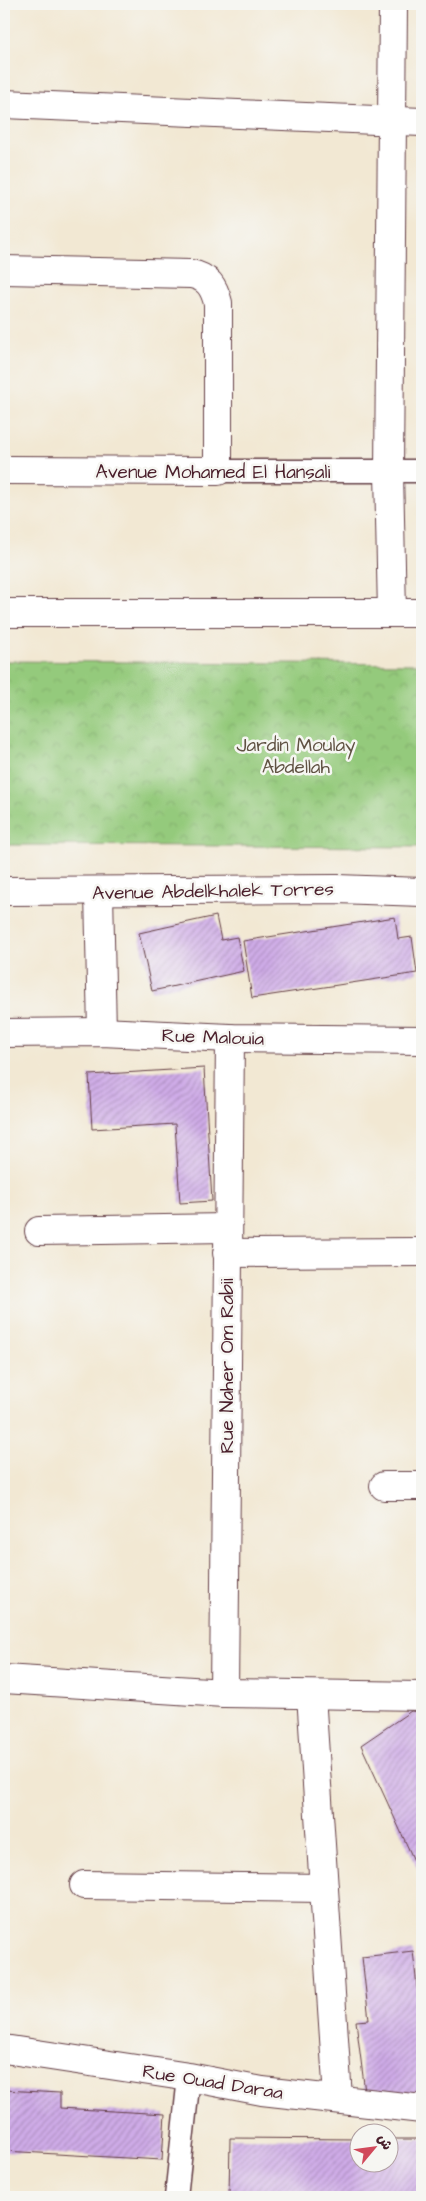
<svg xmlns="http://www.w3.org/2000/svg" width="426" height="2201" font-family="'Architects Daughter','Playpen Sans Arabic',sans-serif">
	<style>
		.park { fill: url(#park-crowns); stroke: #6f7454 }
		.building { fill: url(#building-hatch) }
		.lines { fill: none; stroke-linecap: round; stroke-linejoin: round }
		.pedestrian-casing { stroke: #633d44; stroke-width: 25 }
		.minor-casing { stroke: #633d44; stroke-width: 30 }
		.tertiary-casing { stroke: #633d44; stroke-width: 30 }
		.pedestrian { stroke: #fff; stroke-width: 22 }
		.minor { stroke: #fff; stroke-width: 28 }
		.tertiary { stroke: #fff; stroke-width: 28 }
		.labels { text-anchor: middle; stroke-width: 5; stroke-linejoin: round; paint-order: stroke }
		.street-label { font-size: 19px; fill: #4a1f2b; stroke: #f6f6f2 }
		.park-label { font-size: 19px; fill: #605243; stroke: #f6f6f2 }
	</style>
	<defs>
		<pattern id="park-crowns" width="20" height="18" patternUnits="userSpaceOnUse" patternTransform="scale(1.25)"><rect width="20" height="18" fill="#94ca7c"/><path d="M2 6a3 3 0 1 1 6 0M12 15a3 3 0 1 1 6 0" fill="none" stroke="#81ad6b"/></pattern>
		<pattern id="building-hatch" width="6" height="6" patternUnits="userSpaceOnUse" patternTransform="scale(1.25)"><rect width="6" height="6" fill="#cface8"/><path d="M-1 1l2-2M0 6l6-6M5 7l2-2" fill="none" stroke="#aa8bbc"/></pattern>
	</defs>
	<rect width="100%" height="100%" fill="#f6f6f2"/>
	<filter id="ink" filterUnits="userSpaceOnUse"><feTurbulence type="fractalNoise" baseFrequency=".02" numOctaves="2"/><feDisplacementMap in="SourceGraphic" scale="10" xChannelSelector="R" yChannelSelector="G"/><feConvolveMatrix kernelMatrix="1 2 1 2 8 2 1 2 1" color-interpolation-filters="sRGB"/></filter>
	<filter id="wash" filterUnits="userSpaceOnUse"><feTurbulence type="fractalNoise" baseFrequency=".0096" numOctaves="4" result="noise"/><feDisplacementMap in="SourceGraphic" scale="20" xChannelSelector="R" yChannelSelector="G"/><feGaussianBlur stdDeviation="1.12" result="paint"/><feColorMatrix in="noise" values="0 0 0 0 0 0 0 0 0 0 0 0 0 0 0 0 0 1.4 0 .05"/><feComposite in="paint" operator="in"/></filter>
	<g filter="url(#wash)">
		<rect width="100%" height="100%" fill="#f2e8d3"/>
		<path class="park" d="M4,661L422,664V847L4,845Z"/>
		<g id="blocks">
			<g class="building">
				<path d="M216,916L221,940L237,937L244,971L152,991L139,933Z"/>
				<path d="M395,917L398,939L412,937L417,973L252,998L243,941Z"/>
				<path d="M204,1068L212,1201L180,1203L175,1124L92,1129L89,1075Z"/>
				<path d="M411,1711L422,1712V1878L361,1745Z"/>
				<path d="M413,1951L422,2031V2094L366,2100L356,2021L369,2020L362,1957Z"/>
				<path d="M4,2090L60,2093V2108L165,2114L162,2160L4,2151Z"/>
				<path d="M230,2138L358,2139V2164H388V2139H422V2197H229Z"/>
			</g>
		</g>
	</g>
	<g filter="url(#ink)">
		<use href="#blocks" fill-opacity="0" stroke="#633d44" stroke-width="1"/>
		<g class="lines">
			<defs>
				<g id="pedestrian">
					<path d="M218,471H422"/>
					<path d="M176,2197L189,2077"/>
				</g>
				<g id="minor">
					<path d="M4,104L422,122"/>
					<path d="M4,270L191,274C208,277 214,287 218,303V471L4,470"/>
					<path d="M392,613L389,471L393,4"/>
					<path d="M99,892L102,1032"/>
					<path d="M4,1033L102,1032L230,1038L422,1040"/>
					<path d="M39,1231L227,1228"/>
					<path d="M227,1253L422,1252"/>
					<path d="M384,1486H422"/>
					<path d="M4,1679L224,1693L422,1696"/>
					<path d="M224,1693L230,1038"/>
					<path d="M311,1695L338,2098"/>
					<path d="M84,1885L324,1888"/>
					<path d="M4,2049L189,2077L262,2091L422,2109"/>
				</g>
				<g id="tertiary">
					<path d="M4,613H422"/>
					<path d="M4,891L337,889L422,892"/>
				</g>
			</defs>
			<use href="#pedestrian" class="pedestrian-casing"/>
			<use href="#minor" class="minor-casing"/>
			<use href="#tertiary" class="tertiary-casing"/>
			<use href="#pedestrian" class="pedestrian"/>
			<use href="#minor" class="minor"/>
			<use href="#tertiary" class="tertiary"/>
		</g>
	</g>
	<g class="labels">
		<g class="street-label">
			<text x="213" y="478">Avenue Mohamed El Hansali</text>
			<text transform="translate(213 890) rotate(-1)" y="7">Avenue Abdelkhalek Torres</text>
			<text transform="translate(213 1036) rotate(2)" y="7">Rue Malouia</text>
			<text transform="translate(226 1366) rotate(-90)" y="7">Rue Naher Om Rabii</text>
			<text transform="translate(213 2081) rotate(9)" y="7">Rue Ouad Daraa</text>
		</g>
		<g class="park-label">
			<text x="296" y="751">Jardin Moulay<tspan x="296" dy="22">Abdellah</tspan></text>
		</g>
	</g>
	<rect width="426" height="2201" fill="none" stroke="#f6f6f2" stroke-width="20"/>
	<g transform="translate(374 2148) rotate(61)"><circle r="24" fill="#f6f6f2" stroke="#b1a0a2"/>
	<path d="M0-4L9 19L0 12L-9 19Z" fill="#d1495b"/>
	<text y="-8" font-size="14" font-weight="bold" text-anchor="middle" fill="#4a1f2b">ش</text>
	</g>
</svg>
